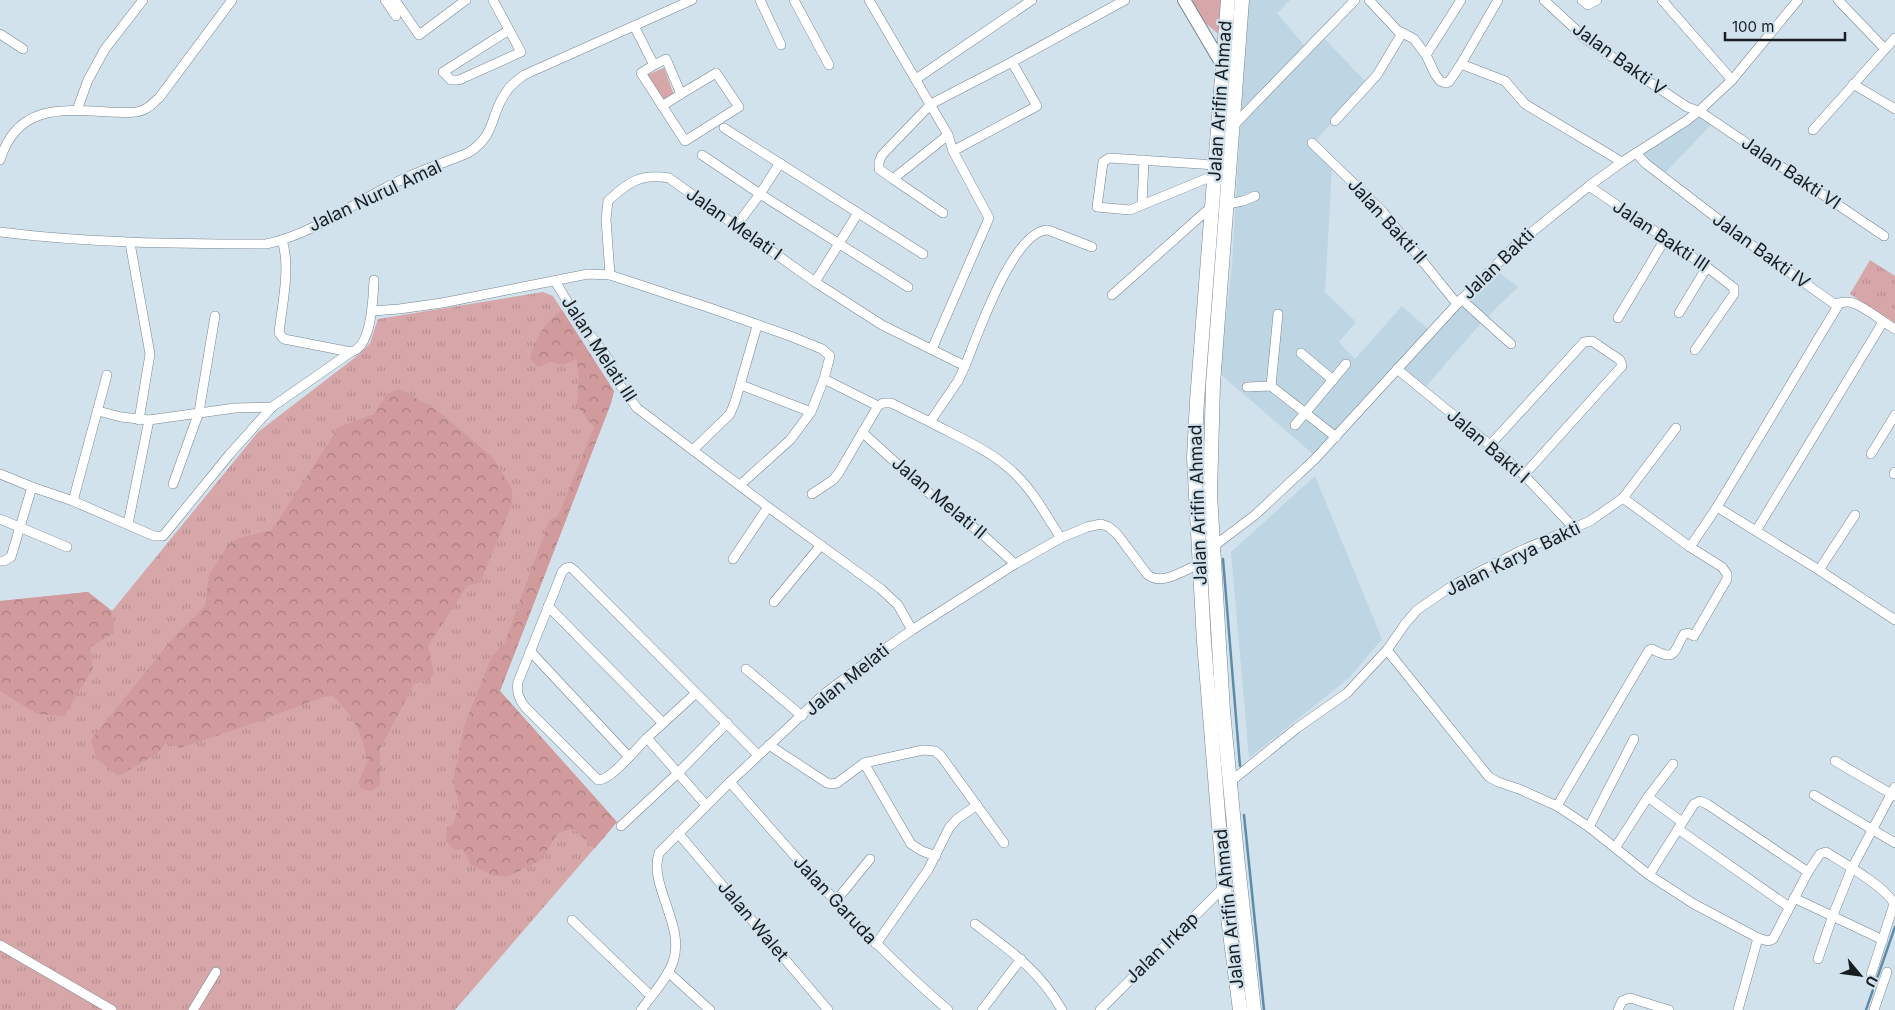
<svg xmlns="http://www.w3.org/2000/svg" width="1895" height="1010" font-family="Inter,sans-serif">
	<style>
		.built { fill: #bed5e4 }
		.grass { fill: url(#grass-tufts) }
		.forest { fill: url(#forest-crowns) }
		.park { fill: #d7a6a8 }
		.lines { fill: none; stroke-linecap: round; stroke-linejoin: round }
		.stream { stroke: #5e8ca7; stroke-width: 2.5 }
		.street-casing { stroke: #76858f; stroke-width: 10 }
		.secondary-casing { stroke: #76858f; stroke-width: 14 }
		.primary-casing { stroke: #76858f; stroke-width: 15 }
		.street { stroke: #fff; stroke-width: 9 }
		.secondary { stroke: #fff; stroke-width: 12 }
		.primary { stroke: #fff; stroke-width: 14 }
		.labels { text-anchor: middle; stroke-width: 4.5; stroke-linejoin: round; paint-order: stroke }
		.street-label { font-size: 18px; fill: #171d21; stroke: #d1e2ed }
	</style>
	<defs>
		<pattern id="grass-tufts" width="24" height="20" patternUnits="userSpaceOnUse" patternTransform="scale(1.25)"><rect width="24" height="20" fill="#d7a6a8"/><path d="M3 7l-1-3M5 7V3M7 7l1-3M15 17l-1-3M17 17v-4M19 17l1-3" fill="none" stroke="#b88e90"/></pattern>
		<pattern id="forest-crowns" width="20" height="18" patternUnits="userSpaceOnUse" patternTransform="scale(1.25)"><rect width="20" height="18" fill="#d19b9d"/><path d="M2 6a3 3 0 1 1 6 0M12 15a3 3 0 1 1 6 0" fill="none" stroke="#a97e80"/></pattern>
	</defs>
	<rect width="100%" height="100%" fill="#d1e2ed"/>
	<g class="built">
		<path d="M1247,0H1290L1277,13L1310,52L1325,39L1367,83L1310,147L1332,168L1325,292L1356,322L1339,342L1355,359L1402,306L1428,329L1314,455L1219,373L1232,266Z"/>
		<path d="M1699,114L1712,124L1664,174L1642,155Z"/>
		<path d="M1496,270L1518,287L1481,323L1421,392L1403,368Z"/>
		<path d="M1315,476L1382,639L1349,678L1249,758L1231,552Z"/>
	</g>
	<g class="grass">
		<path d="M1870,260L1895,276V323L1850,294Z"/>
		<path d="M543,292L553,296L614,391L611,403L500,691L617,822L455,1010H0V601L88,592L112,611L258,432L361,353L370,343L378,319Z"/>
	</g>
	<g class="forest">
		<path d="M562,310L614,391L611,403L500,691L617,822L595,848L573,829L558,833L541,860L507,877L492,875L471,865L463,849L454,850L446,841L447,828L453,824L459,805L453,781L464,726L491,658L505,642L549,521L558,516L594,427L577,406L579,375L576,359L564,365L551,362L538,367L530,359C536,337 544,323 562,310Z"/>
		<path d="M399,389L437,410L492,457L512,489V504L480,583L467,586L428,646L434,673L429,680L414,684L380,749V785L371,791L361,788L358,783L368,761C361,732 355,718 333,696L323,697L240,728L180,748L167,742L157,754L118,776L96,758L91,740L173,638L205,606L209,575L228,545L239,538L272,530L339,427L374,414L387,394Z"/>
		<path d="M88,592L112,611L114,633L90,647L93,668L64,716L37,714L0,691V601Z"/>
	</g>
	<g class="park">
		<path d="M1192,0H1224L1222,37L1204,22Z"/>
		<path d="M664,68L674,95L664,100L647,75Z"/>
	</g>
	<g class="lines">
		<g class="stream">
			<path d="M1223,559L1240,766"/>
			<path d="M1244,815L1264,1010"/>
			<path d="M1866,1010L1895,927"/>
		</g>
		<defs>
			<g id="street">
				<path d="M385,0L396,16"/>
				<path d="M395,0L419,35L466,0"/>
				<path d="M493,0L521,52L459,80H451L443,72L509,30"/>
				<path d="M760,0L781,45"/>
				<path d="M794,0L829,65"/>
				<path d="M869,0L948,135L953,151L989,218L932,349"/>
				<path d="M1369,0L1397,30L1414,39L1426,55L1435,74L1440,81L1446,83L1449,82L1461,64L1505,81L1525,104L1622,162"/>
				<path d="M1544,0L1587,40L1687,107L1699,111L1884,236"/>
				<path d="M1582,0L1588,5L1597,0"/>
				<path d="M1662,0L1732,80"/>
				<path d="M1838,0L1885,49"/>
				<path d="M634,26L654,65L666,59L681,94L716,73L739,107L685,141L641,73L654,65"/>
				<path d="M0,34L23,49"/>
				<path d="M1426,55L1461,0"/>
				<path d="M1461,64L1498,0"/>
				<path d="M916,79L1032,0"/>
				<path d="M1853,84L1895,109"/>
				<path d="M662,106L681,94"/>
				<path d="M77,110L88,80L105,49L143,0"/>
				<path d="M1335,121L1377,75L1401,35L1399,32"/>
				<path d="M1234,125L1355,0"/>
				<path d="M724,128L923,254"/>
				<path d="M1813,130L1895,38"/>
				<path d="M948,135L893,179L879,169V162L882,155L931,104L1012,62L1125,0"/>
				<path d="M1312,143L1383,212L1457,304"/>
				<path d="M953,151L1037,106L1012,62"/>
				<path d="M1636,153L1645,163L1761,252L1833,303C1840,304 1846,300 1853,303C1865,307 1883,322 1895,329"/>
				<path d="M702,155L760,194L908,287"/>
				<path d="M0,160C17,105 60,109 109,112C121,112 136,115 147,108C151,106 155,101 159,98L232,0"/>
				<path d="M1215,175L1130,210L1097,207L1103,162L1109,158L1216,165"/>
				<path d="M893,179L943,213"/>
				<path d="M1589,186L1707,267L1734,288V294L1695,350"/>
				<path d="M1227,204L1243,201L1255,196"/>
				<path d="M1142,205L1144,160"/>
				<path d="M736,226L760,194L780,163"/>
				<path d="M0,232C88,243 177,244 266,244C309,235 348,207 387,187C412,173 441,164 468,153C498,134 489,114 507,91C511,84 518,80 524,75L692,0"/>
				<path d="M282,240C291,267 282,305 279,333L284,339L351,352C372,347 373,298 374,280"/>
				<path d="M130,243L150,354L139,420"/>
				<path d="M555,281L573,311L608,359L620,385L637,408L768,507L881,589L898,605L912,630"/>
				<path d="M815,282L858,213"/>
				<path d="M1112,295L1212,206"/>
				<path d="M1461,299L1511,344"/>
				<path d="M372,311L399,309L442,303L588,274L610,275"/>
				<path d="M1679,313L1707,267"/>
				<path d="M1278,314L1271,386L1336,437"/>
				<path d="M1618,318L1665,239"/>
				<path d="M1301,353L1333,380"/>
				<path d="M965,366C977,337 1013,230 1048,230L1092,247"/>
				<path d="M1397,369L1490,445L1524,475L1574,528"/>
				<path d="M824,379L878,406"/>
				<path d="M741,385L811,412"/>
				<path d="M1247,387L1271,386"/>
				<path d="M98,411L121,417L149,420L235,408L272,407L351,352"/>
				<path d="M1295,425L1346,364"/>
				<path d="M862,432L930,494L982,534L1015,564"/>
				<path d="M1490,445L1584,342L1592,341L1620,360L1622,366L1524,475"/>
				<path d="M693,450L730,414L735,402L757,326"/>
				<path d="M1871,454L1895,415"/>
				<path d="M0,474L32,487"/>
				<path d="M1894,474L1895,472"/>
				<path d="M173,484L199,412L215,316"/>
				<path d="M740,485L790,440L811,412L824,379L830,356L822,349L790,336L713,309L610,275L606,219L608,201C628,182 641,173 669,178L815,282L882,325L965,366L958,381L930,422C958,437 990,450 1013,472C1033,490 1046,516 1061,538"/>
				<path d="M812,494L833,480L838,474L878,406L883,403H891L930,422"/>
				<path d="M73,501L154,536H163L229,455L272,407"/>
				<path d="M1717,507L1839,304"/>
				<path d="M0,519L67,547"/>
				<path d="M128,524L149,420"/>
				<path d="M1756,531L1883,322"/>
				<path d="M1214,546L1255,515L1315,459L1457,304L1517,244L1589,186L1622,162L1686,121L1699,111L1732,80L1798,0"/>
				<path d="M1690,547L1717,507L1819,570L1855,515"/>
				<path d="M733,559L768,507"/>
				<path d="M0,561H4L11,557L32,487L73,501L107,375"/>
				<path d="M1819,570L1895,620"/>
				<path d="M774,602L821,545"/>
				<path d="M548,606L663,723"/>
				<path d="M1387,650L1489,777L1498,782L1519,789L1557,806L1589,827L1649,875L1694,904L1758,938L1768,941L1773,939L1808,872L1820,854L1826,852C1842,862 1888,888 1894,904L1871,975"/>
				<path d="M530,651L629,757"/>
				<path d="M746,669L802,716"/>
				<path d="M696,693L647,738L706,805"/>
				<path d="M647,738C637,748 610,781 598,780L525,707C519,699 516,692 518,682L557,585L562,572L566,568L570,567L574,570L758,755"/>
				<path d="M769,745L827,783L831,784L837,783L864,763L923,750L935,751L941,756L1004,843"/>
				<path d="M1835,761L1895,796"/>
				<path d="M864,763L911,844L922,851L936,856"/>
				<path d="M730,782C799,862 868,941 948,1010"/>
				<path d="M1230,782L1297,728L1347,693L1387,650L1405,624L1417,610L1452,586L1520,551L1590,521L1623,498L1676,428"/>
				<path d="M1814,795L1895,843"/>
				<path d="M1648,797L1682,822"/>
				<path d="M1557,806L1649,650L1652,649C1676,662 1673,653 1684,634L1688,633L1694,636L1727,579V574L1722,567L1690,547L1623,498"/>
				<path d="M621,826L678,773L727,723"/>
				<path d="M1589,827L1634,739"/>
				<path d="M1678,829L1789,907"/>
				<path d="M678,833L828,1010"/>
				<path d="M1615,848L1648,797L1673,764"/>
				<path d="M1649,875L1694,804L1700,801L1707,804L1808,872"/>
				<path d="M1794,898L1883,940"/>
				<path d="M835,902L870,859"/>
				<path d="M572,920L651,996"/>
				<path d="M975,924C1011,951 1039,970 1062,1010"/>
				<path d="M876,944L928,870L949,828L957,819L977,805"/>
				<path d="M0,945L112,1010"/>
				<path d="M1818,959L1833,915L1852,868L1895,787"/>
				<path d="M668,972L710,1010"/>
				<path d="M193,1010L216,972"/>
				<path d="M641,1010C652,995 667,979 673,962C686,926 648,885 659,853L730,782L824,694L873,657L912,630L1015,564L1061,538L1087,527L1101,524L1109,527L1117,534L1147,574C1161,587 1184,570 1199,564"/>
				<path d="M982,1010L1021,959"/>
				<path d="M1100,1010L1224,887"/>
				<path d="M1618,1010L1622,1001L1630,998L1669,1010"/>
				<path d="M1738,1010L1758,938"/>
				<path d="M1874,1010L1887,972"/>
			</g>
			<path id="secondary" d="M1184,0L1223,66"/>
			<g id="primary">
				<path d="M1228,0L1197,401L1194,458L1204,642L1224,887L1240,1010"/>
				<path d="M1242,0L1213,384L1210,494L1223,711L1237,856L1254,1010"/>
			</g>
		</defs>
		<use href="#street" class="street-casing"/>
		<use href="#secondary" class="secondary-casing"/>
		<use href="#primary" class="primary-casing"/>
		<use href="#street" class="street"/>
		<use href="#secondary" class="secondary"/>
		<use href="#primary" class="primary"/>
	</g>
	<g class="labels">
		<g class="street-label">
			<text transform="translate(1619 59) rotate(36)" y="6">Jalan Bakti V</text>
			<text transform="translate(1220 101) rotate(-86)" y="6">Jalan Arifin Ahmad</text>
			<text transform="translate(1791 173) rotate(34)" y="6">Jalan Bakti VI</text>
			<text transform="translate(375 196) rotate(-25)" y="6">Jalan Nurul Amal</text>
			<text transform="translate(1387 221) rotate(48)" y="6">Jalan Bakti II</text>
			<text transform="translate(734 224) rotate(35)" y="6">Jalan Melati I</text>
			<text transform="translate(1661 236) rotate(34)" y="6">Jalan Bakti III</text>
			<text transform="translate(1761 251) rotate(36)" y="6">Jalan Bakti IV</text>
			<text transform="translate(1498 264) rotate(-44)" y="6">Jalan Bakti</text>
			<text transform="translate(599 349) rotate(57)" y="6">Jalan Melati III</text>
			<text transform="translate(1488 446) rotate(41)" y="6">Jalan Bakti I</text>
			<text transform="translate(939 498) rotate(40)" y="6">Jalan Melati II</text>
			<text transform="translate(1198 505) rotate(-92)" y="6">Jalan Arifin Ahmad</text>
			<text transform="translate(1513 559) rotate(-26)" y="6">Jalan Karya Bakti</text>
			<text transform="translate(847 680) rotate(-39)" y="6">Jalan Melati</text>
			<text transform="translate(835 900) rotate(47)" y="6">Jalan Garuda</text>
			<text transform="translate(1229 909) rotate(-96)" y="6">Jalan Arifin Ahmad</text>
			<text transform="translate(753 921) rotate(50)" y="6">Jalan Walet</text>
			<text transform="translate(1162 948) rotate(-44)" y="6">Jalan Irkap</text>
		</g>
	</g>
	<g transform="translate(1860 975) rotate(119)" stroke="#d1e2ed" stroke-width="4" paint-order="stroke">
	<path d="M0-4L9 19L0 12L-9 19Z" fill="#171d21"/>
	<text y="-8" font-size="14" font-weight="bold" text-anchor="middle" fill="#171d21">U</text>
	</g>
	<path d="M1725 32v8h120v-8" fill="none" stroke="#171d21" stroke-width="2.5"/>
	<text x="1732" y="32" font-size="15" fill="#171d21" stroke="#d1e2ed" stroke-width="4" paint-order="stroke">100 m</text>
</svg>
